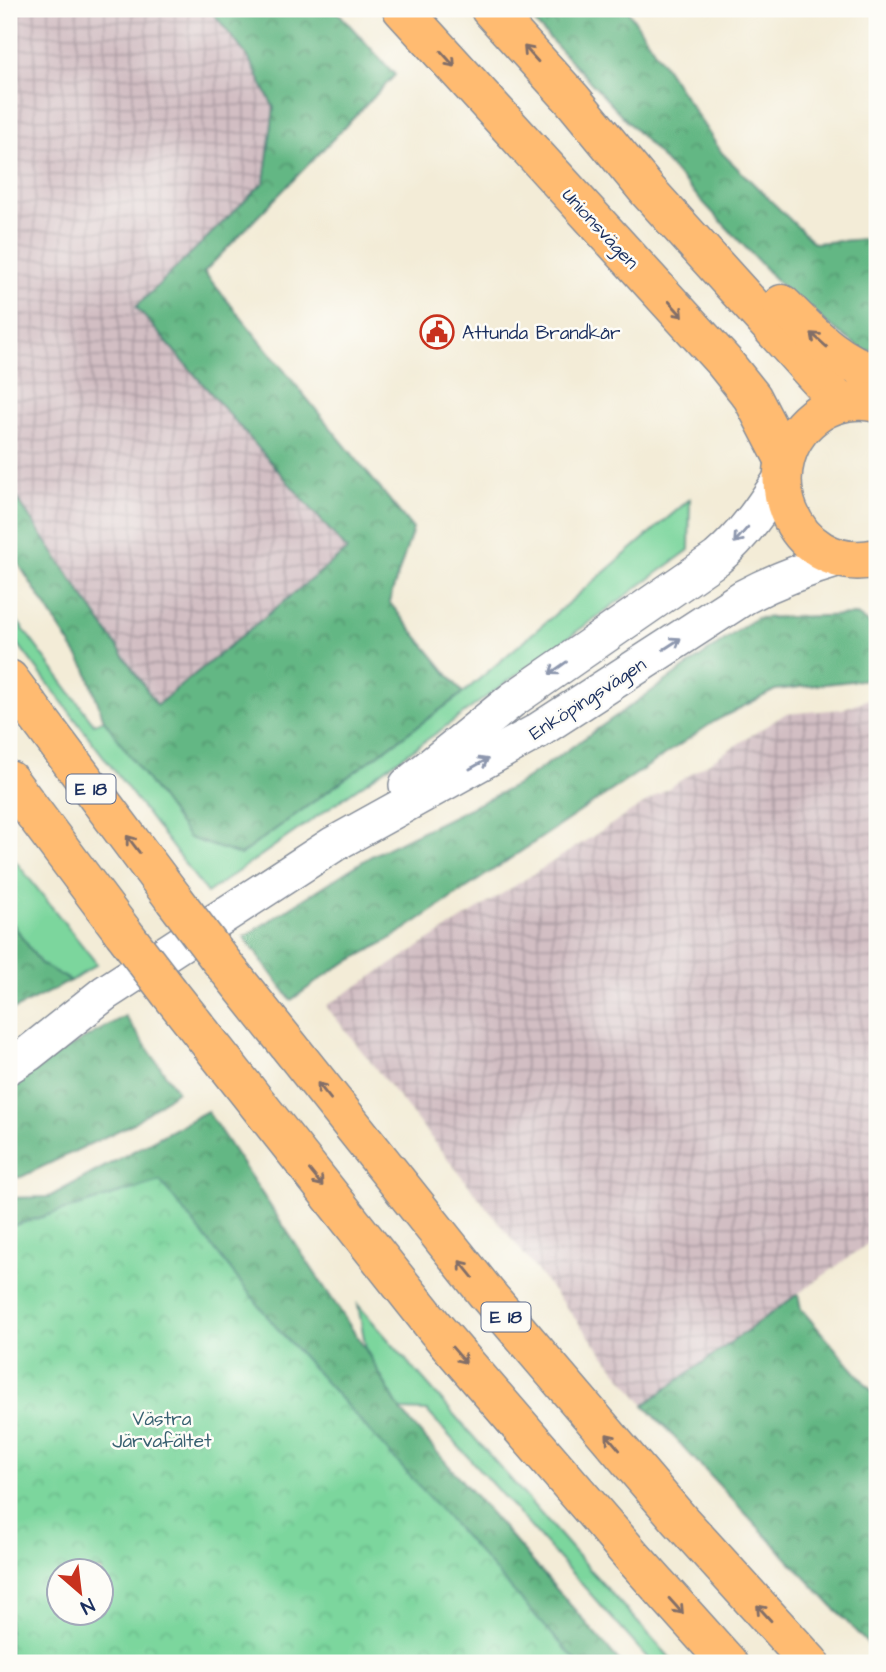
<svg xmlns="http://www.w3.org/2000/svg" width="886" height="1672" font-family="'Architects Daughter',sans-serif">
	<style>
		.industrial { fill: url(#industrial-grid) }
		.green { fill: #7bd69d; stroke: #4b827e; stroke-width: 2 }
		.forest { fill: url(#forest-crowns); stroke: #407371; stroke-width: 2; fill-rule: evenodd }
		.park { fill: url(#park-crowns); stroke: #4b827e; stroke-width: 2; fill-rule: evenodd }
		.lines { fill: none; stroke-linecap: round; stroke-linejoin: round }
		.minor-casing { stroke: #878e9a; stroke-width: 38 }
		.major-casing { stroke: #878e9a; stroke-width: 41 }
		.highway-casing { stroke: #878e9a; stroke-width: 41 }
		.minor { stroke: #fff; stroke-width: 35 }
		.major { stroke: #ffbb71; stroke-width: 38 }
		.highway { stroke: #ffbb71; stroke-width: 38 }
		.highway-bridge-casing { stroke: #878e9a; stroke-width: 41; stroke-linecap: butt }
		.highway-bridge { stroke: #ffbb71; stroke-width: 38 }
		.oneway { stroke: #826e67 }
		.oneway2 { stroke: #8d97ae }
		.labels { text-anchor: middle; stroke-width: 5; stroke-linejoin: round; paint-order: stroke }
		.shield { fill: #fdfcf7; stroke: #5f6c8c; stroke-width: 2 }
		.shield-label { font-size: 18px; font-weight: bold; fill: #1b2f5e }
		.street-label { font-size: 19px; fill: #1b2f5e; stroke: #fdfcf7 }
		.poi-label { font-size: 19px; fill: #1b2f5e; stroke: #fdfcf7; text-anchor: start }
		.park-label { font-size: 19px; fill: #386171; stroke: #fdfcf7 }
	</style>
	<defs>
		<pattern id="industrial-grid" width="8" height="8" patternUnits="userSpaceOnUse" patternTransform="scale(1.75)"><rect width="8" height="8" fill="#d2bec3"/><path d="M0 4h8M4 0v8" fill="none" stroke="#aa9ba2"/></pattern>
		<pattern id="forest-crowns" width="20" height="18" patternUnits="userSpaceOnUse" patternTransform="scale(1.75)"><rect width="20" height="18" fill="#64b784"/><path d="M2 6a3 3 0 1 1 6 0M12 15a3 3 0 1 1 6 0" fill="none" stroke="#52956f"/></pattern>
		<pattern id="park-crowns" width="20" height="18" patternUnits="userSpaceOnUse" patternTransform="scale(1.75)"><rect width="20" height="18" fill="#7bd69d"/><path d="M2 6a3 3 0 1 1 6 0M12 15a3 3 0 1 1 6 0" fill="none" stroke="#6ab88a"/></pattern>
	</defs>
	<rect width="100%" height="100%" fill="#fdfcf7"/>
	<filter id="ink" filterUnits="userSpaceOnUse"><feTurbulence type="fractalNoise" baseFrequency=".0143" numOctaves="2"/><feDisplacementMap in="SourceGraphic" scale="14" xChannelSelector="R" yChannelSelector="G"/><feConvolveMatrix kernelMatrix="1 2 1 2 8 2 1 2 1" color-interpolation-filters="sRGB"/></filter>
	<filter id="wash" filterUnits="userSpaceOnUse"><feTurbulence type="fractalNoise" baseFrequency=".00686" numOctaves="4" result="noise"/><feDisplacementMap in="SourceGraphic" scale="28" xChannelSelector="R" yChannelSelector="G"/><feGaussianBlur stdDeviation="1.57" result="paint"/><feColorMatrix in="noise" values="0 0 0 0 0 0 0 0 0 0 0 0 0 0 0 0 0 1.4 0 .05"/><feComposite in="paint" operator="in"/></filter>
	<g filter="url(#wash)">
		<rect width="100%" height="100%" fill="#f3ecd7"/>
		<g class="industrial">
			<path d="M9,9H210L248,57L274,108L264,182L136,307L347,550L157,705L9,487Z"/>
			<path d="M877,696V1237L644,1405L326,1006L785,714L842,709Z"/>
		</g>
		<g class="green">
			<path d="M690,499L689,550L438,732L207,893L9,632V610L94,724L104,720L240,855L463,693Z"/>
			<path d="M9,853L97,964L71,981L40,963L9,918Z"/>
			<path d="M358,1305L590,1570L675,1663H652L427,1411L400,1410L366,1350Z"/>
		</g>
		<g class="forest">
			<path d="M210,9H335L395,75L204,272L413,529L389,602L463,693L240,855L189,838L104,720L86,669L9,549V487L157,705L347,550L136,307L264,182L274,108L248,57Z"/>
			<path d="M522,9H627L722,153L814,243L877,238V350L864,351L791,296Z"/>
			<path d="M857,615L877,629L876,678L775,690L715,721L389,940L336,968L291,1000L244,937L371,856L519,784L756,618Z"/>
			<path d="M9,918L40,963L71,981L9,1012Z"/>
			<path d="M125,1016L177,1091L132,1124L21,1177L9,1178V1081Z"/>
			<path d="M207,1111L366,1350L400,1410L621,1663H30L9,1594V1198L49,1197ZM60,1570H102V1612H60Z"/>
			<path d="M798,1294L801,1309L877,1397V1654L644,1405Z"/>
		</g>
		<path class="park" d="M160,1181L276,1327L578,1663H9V1227ZM60,1570H102V1612H60Z"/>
	</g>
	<g filter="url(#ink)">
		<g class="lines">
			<defs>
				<g id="minor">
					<path d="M407,785L512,700L717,558C744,535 762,508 781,479"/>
					<path d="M9,1066L28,1054L105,993L334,844L536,732L744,597C776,580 808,568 843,558"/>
				</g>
				<g id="major">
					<path d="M402,9L724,362L752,397L784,459"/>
					<path d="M490,9L572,99L647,190L840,403"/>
					<path d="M782,304C812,334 836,361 877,374"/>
					<path d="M877,403C858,398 836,402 820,412C746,461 791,578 877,558"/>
				</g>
				<g id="highway">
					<path d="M9,679L174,899"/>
					<path d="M9,780L123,932"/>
					<path d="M218,957L486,1293L679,1519L810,1663"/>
					<path d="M169,992L436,1329L631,1555L728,1663"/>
				</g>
			</defs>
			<use href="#minor" class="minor-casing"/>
			<use href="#major" class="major-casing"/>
			<use href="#highway" class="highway-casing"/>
			<use href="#minor" class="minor"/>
			<use href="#major" class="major"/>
			<use href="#highway" class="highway"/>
			<defs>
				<g id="highway-bridge">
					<path d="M174,899L218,957"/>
					<path d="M123,932L169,992"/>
				</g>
			</defs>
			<use href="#highway-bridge" class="highway-bridge-casing"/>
			<use href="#highway-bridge" class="highway-bridge"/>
		</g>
		<defs><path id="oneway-shaft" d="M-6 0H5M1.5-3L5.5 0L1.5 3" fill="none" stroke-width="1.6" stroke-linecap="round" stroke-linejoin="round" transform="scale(1.75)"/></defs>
		<g class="oneway">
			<use href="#oneway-shaft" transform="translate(531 54) rotate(-132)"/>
			<use href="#oneway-shaft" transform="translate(448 59) rotate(48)"/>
			<use href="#oneway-shaft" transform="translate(676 309) rotate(48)"/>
			<use href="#oneway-shaft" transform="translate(819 340) rotate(-138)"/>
			<use href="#oneway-shaft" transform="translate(133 844) rotate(-127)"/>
			<use href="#oneway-shaft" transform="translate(324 1091) rotate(-129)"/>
			<use href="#oneway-shaft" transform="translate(316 1178) rotate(51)"/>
			<use href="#oneway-shaft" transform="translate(466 1269) rotate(-129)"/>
			<use href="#oneway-shaft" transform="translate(459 1355) rotate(49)"/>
			<use href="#oneway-shaft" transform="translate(613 1442) rotate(-130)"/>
			<use href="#oneway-shaft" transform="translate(676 1606) rotate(48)"/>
			<use href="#oneway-shaft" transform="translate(764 1613) rotate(-132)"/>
		</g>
		<g class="oneway2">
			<use href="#oneway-shaft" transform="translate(741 535) rotate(131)"/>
			<use href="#oneway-shaft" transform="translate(672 644) rotate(-33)"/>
			<use href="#oneway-shaft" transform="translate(558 668) rotate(145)"/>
			<use href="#oneway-shaft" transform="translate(479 764) rotate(-29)"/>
		</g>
	</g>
	<defs>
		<symbol id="civic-ring" viewBox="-11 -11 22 22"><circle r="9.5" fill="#fdfcf7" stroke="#c8321e" stroke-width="1.5"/><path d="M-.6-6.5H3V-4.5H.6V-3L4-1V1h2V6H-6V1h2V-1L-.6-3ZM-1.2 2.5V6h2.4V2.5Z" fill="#c8321e"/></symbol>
	</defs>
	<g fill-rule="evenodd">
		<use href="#civic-ring" x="418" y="313" width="38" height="38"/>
	</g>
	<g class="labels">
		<g class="shield">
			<rect x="66.5" y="774.5" width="49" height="29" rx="5"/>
			<rect x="481.5" y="1302.5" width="49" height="29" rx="5"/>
		</g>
		<g class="shield-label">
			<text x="91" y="795">E 18</text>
			<text x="506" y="1323">E 18</text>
		</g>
		<g class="street-label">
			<text transform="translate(601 228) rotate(47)" y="7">Unionsvägen</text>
			<text transform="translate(587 698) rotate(-33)" y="7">Enköpingsvägen</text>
		</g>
		<g class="poi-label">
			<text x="462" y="339">Attunda Brandkår</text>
		</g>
		<g class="park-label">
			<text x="162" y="1425">Västra<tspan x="162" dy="22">Järvafältet</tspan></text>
		</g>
	</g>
	<rect width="886" height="1672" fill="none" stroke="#fdfcf7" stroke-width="35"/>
	<g transform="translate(80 1592) rotate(152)"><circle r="33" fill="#fdfcf7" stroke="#a3aaba" stroke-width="2"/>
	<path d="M0-5L12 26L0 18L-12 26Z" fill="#c8321e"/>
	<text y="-10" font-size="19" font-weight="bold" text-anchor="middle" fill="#1b2f5e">N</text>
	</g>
</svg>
